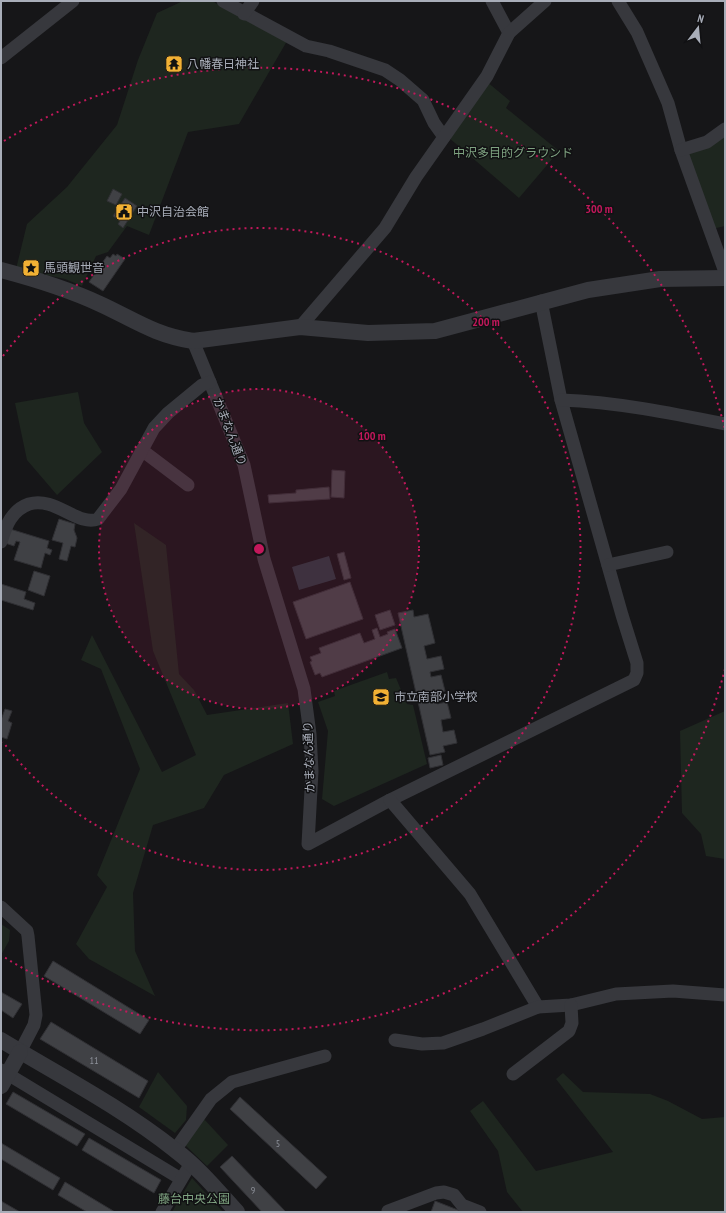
<svg xmlns="http://www.w3.org/2000/svg" width="726" height="1213" font-family="'PT Sans Narrow','Noto Sans JP',sans-serif">
	<style>
		.green { fill: #1e261f }
		.water { fill: #2c353c }
		.building { fill: #404145; stroke: #303034 }
		.lines { fill: none; stroke-linecap: round; stroke-linejoin: round }
		.minor { stroke: #37383d; stroke-width: 13 }
		.tertiary { stroke: #37383d; stroke-width: 16 }
		.ring { fill: none; stroke: #c2185b; stroke-width: 2; stroke-dasharray: 2 4 }
		.labels { text-anchor: middle; stroke-width: 3; stroke-linejoin: round; paint-order: stroke }
		.number-label { font-size: 10px; fill: #8e929b }
		.poi-label { font-size: 12px; fill: #a8adb8; stroke: #111113; text-anchor: start }
		.park-label { font-size: 12px; fill: #7fa381; stroke: #111113 }
		.street-label { font-size: 12px; fill: #a8adb8; stroke: #111113 }
		.centre { fill: #c2185b; stroke: #111113; stroke-width: 2 }
		.ring-label { font-size: 12px; text-anchor: middle; font-weight: bold; fill: #c2185b; stroke: #111113; stroke-width: 3; stroke-linejoin: round; paint-order: stroke }
	</style>
	<rect width="100%" height="100%" fill="#161618"/>
	<g class="green">
		<path d="M183,1H212L287,41L239,124L188,132L149,235L127,226L108,252L96,256L82,286L65,279L16,269L27,224L67,187L117,125L138,60L157,13Z"/>
		<path d="M486,81L510,101L506,108L559,151L519,198L448,137Z"/>
		<path d="M725,134V226L712,229L685,153Z"/>
		<path d="M78,392L84,423L102,452L57,495L27,460L15,403Z"/>
		<path d="M134,523L166,545L179,674L194,690L207,715L288,703L293,744L224,775L204,808L153,825L133,893L135,951L155,996L89,959L76,944L107,887L97,875L140,769L101,669L81,660L92,635L162,772L196,755L153,651Z"/>
		<path d="M387,672L389,679L396,678L407,704L413,705L427,764L334,806L322,799L328,731L318,702L335,696L334,691Z"/>
		<path d="M725,711V859L706,856L701,834L682,813L680,731Z"/>
		<path d="M1,924L10,930L9,941L1,955Z"/>
		<path d="M158,1072L187,1106L186,1120L175,1133L139,1107Z"/>
		<path d="M563,1073L583,1092L650,1094L668,1101L702,1119L725,1117V1212H523L507,1192L498,1151L470,1111L483,1101L536,1171L613,1152L556,1079Z"/>
		<path d="M203,1118L228,1145L207,1166L185,1145Z"/>
		<path d="M192,1178L223,1212H172Z"/>
	</g>
	<path class="water" d="M329,556L336,579L299,590L292,567Z"/>
	<g class="building">
		<circle cx="175" cy="64" r="5"/>
		<path d="M113,189L122,194L116,205L107,201Z"/>
		<path d="M125,198L137,206L123,228L118,224L120,221L113,216Z"/>
		<path d="M113,254L116,256L117,254L125,259L103,291L89,282L107,256L110,258Z"/>
		<path d="M332,470L345,471L344,498L331,497Z"/>
		<path d="M329,487L330,499L269,503L268,495L296,493V490Z"/>
		<path d="M59,519L75,524L74,530L77,538L75,547L71,546L67,561L59,559L63,543L52,540Z"/>
		<path d="M10,529L49,541L47,548L52,550L50,555L45,553L41,568L14,560L20,542L16,541L14,546L5,543Z"/>
		<path d="M344,552L351,578L344,580L337,554Z"/>
		<path d="M34,571L50,576L44,596L28,590Z"/>
		<path d="M350,582L363,619L306,639L293,602Z"/>
		<path d="M1,584L26,592L24,599L35,603L33,610L1,600Z"/>
		<path d="M390,610L395,625L380,630L375,615Z"/>
		<path d="M413,610L414,617L428,614L435,643L424,646L427,659L441,656L444,669L430,672L431,677L441,675L445,691L435,693L437,704L447,702L451,718L441,720L443,732L454,730L457,743L443,746L445,752L430,755L398,613Z"/>
		<path d="M377,628L380,637L388,634L387,632L395,629L402,648L322,677L320,673L315,675L310,662L312,661L310,657L321,653L319,648L360,633L364,643L375,639L372,630Z"/>
		<path d="M5,709L12,711L8,721L12,723L7,739L1,737V720Z"/>
		<path d="M441,755L443,765L430,768L428,758Z"/>
		<path d="M53,961L149,1020L140,1034L44,976Z"/>
		<path d="M1,992L22,1004L13,1018L1,1010Z"/>
		<path d="M51,1022L148,1081L139,1098L40,1039Z"/>
		<path d="M13,1092L85,1134L77,1146L6,1104Z"/>
		<path d="M240,1097L327,1177L316,1189L230,1109Z"/>
		<path d="M89,1138L161,1180L154,1193L82,1150Z"/>
		<path d="M1,1143L60,1178L53,1190L1,1159Z"/>
		<path d="M232,1156L286,1212H262L220,1167Z"/>
		<path d="M65,1182L115,1212H87L58,1195Z"/>
		<path d="M1,1201L20,1212H1Z"/>
		<path d="M435,1201L463,1212H431Z"/>
	</g>
	<g class="lines">
		<g class="minor">
			<path d="M223,1L306,46L329,51L385,70L400,80L423,100L434,123L444,137"/>
			<path d="M492,1L509,33"/>
			<path d="M618,1L637,32L668,103L681,150L725,272"/>
			<path d="M244,14L253,1"/>
			<path d="M1,58L73,1"/>
			<path d="M681,150L707,142L725,129"/>
			<path d="M300,327L385,228L416,177L487,76L509,33L545,1"/>
			<path d="M193,341L244,465L264,559L304,689L310,734L312,771L308,844L390,800L634,680L637,673V663L622,615L561,400L541,301"/>
			<path d="M561,400C616,402 671,413 725,424"/>
			<path d="M143,451L188,485"/>
			<path d="M1,542C6,525 12,510 29,504C55,496 78,527 98,519L121,489L154,428L168,413L202,385L210,382"/>
			<path d="M608,565L667,552"/>
			<path d="M390,800L470,894L538,1007"/>
			<path d="M1,907L27,931L28,936L36,1015L34,1025L20,1052"/>
			<path d="M395,1040L422,1044L443,1043L483,1029L538,1007L571,1005L616,994L673,991L725,995"/>
			<path d="M1,1070L181,1179"/>
			<path d="M513,1074L569,1031L572,1023L571,1005"/>
			<path d="M175,1150L211,1099L232,1082L325,1056"/>
			<path d="M388,1211L436,1193L444,1192L454,1195L462,1205L480,1212"/>
			<path d="M162,1212L191,1163"/>
		</g>
		<g class="tertiary">
			<path d="M1,270C35,279 68,289 100,304C133,319 154,335 193,341L300,327L368,333L435,331L588,290L660,279L725,278"/>
			<path d="M1,1040C59,1075 121,1107 175,1150C199,1168 217,1190 237,1212"/>
			<path d="M1,1086L20,1052"/>
		</g>
	</g>
	<circle cx="259" cy="549" r="160" fill="#c2185b" fill-opacity=".12"/>
	<g class="ring">
		<circle cx="259" cy="549" r="160"/>
		<path d="M3 356A321 321 0 1 1 3 742"/>
		<path d="M725 669A481 481 0 0 1 4 957M4 141A481 481 0 0 1 725 429"/>
	</g>
	<defs>
		<symbol id="temple-square" viewBox="-11 -11 22 22"><rect x="-9" y="-9" width="18" height="18" rx="4" fill="#f2b134" stroke="#111113"/><path d="M0-6L5-2H3V0L6.5 2.5H4V6H1.5V3h-3V6H-4V2.5H-6.5L-3 0V-2H-5Z" fill="#111"/></symbol>
		<symbol id="civic-square" viewBox="-11 -11 22 22"><rect x="-9" y="-9" width="18" height="18" rx="4" fill="#f2b134" stroke="#111113"/><path d="M-.6-6.5H3V-4.5H.6V-3L4-1V1h2V6H-6V1h2V-1L-.6-3ZM-1.2 2.5V6h2.4V2.5Z" fill="#111"/></symbol>
		<symbol id="sight-square" viewBox="-11 -11 22 22"><rect x="-9" y="-9" width="18" height="18" rx="4" fill="#f2b134" stroke="#111113"/><path d="M0-6L1.8-2.2L6-1.7L2.9 1.2L3.7 5.4L0 3.3L-3.7 5.4L-2.9 1.2L-6-1.7L-1.8-2.2Z" fill="#111"/></symbol>
		<symbol id="school-square" viewBox="-11 -11 22 22"><rect x="-9" y="-9" width="18" height="18" rx="4" fill="#f2b134" stroke="#111113"/><path d="M0-5L7-2L0 1L-7-2ZM-4 1L0 2.5L4 1V4Q0 6-4 4Z" fill="#111"/></symbol>
	</defs>
	<g fill-rule="evenodd">
		<use href="#temple-square" x="164" y="54" width="20" height="20"/>
		<use href="#civic-square" x="114" y="202" width="20" height="20"/>
		<use href="#sight-square" x="21" y="258" width="20" height="20"/>
		<use href="#school-square" x="371" y="687" width="20" height="20"/>
	</g>
	<g class="labels">
		<g class="number-label">
			<text x="94" y="1064">11</text>
			<text x="278" y="1147">5</text>
			<text x="253" y="1194">9</text>
		</g>
		<g class="poi-label">
			<text x="187" y="68">八幡春日神社</text>
			<text x="137" y="216">中沢自治会館</text>
			<text x="44" y="272">馬頭観世音</text>
			<text x="394" y="701">市立南部小学校</text>
		</g>
		<g class="park-label">
			<text x="513" y="157">中沢多目的グラウンド</text>
			<text x="194" y="1203">藤台中央公園</text>
		</g>
		<g class="street-label">
			<text transform="translate(230 432) rotate(69)" y="4">かまなん通り</text>
			<text transform="translate(309 757) rotate(-92)" y="4">かまなん通り</text>
		</g>
	</g>
	<circle cx="259" cy="549" r="6" class="centre"/>
	<g class="ring-label">
		<text x="599" y="213">300 m</text>
		<text x="486" y="326">200 m</text>
		<text x="372" y="440">100 m</text>
	</g>
	<rect width="726" height="1213" fill="none" stroke="#a8adb8" stroke-width="4"/>
	<g transform="translate(698 28) rotate(16)" stroke="#111113" stroke-width="3" paint-order="stroke">
	<path d="M0-3L7 15L0 10L-7 15Z" fill="#a8adb8"/>
	<text y="-6" font-size="11" font-weight="bold" text-anchor="middle" fill="#a8adb8">N</text>
	</g>
</svg>
